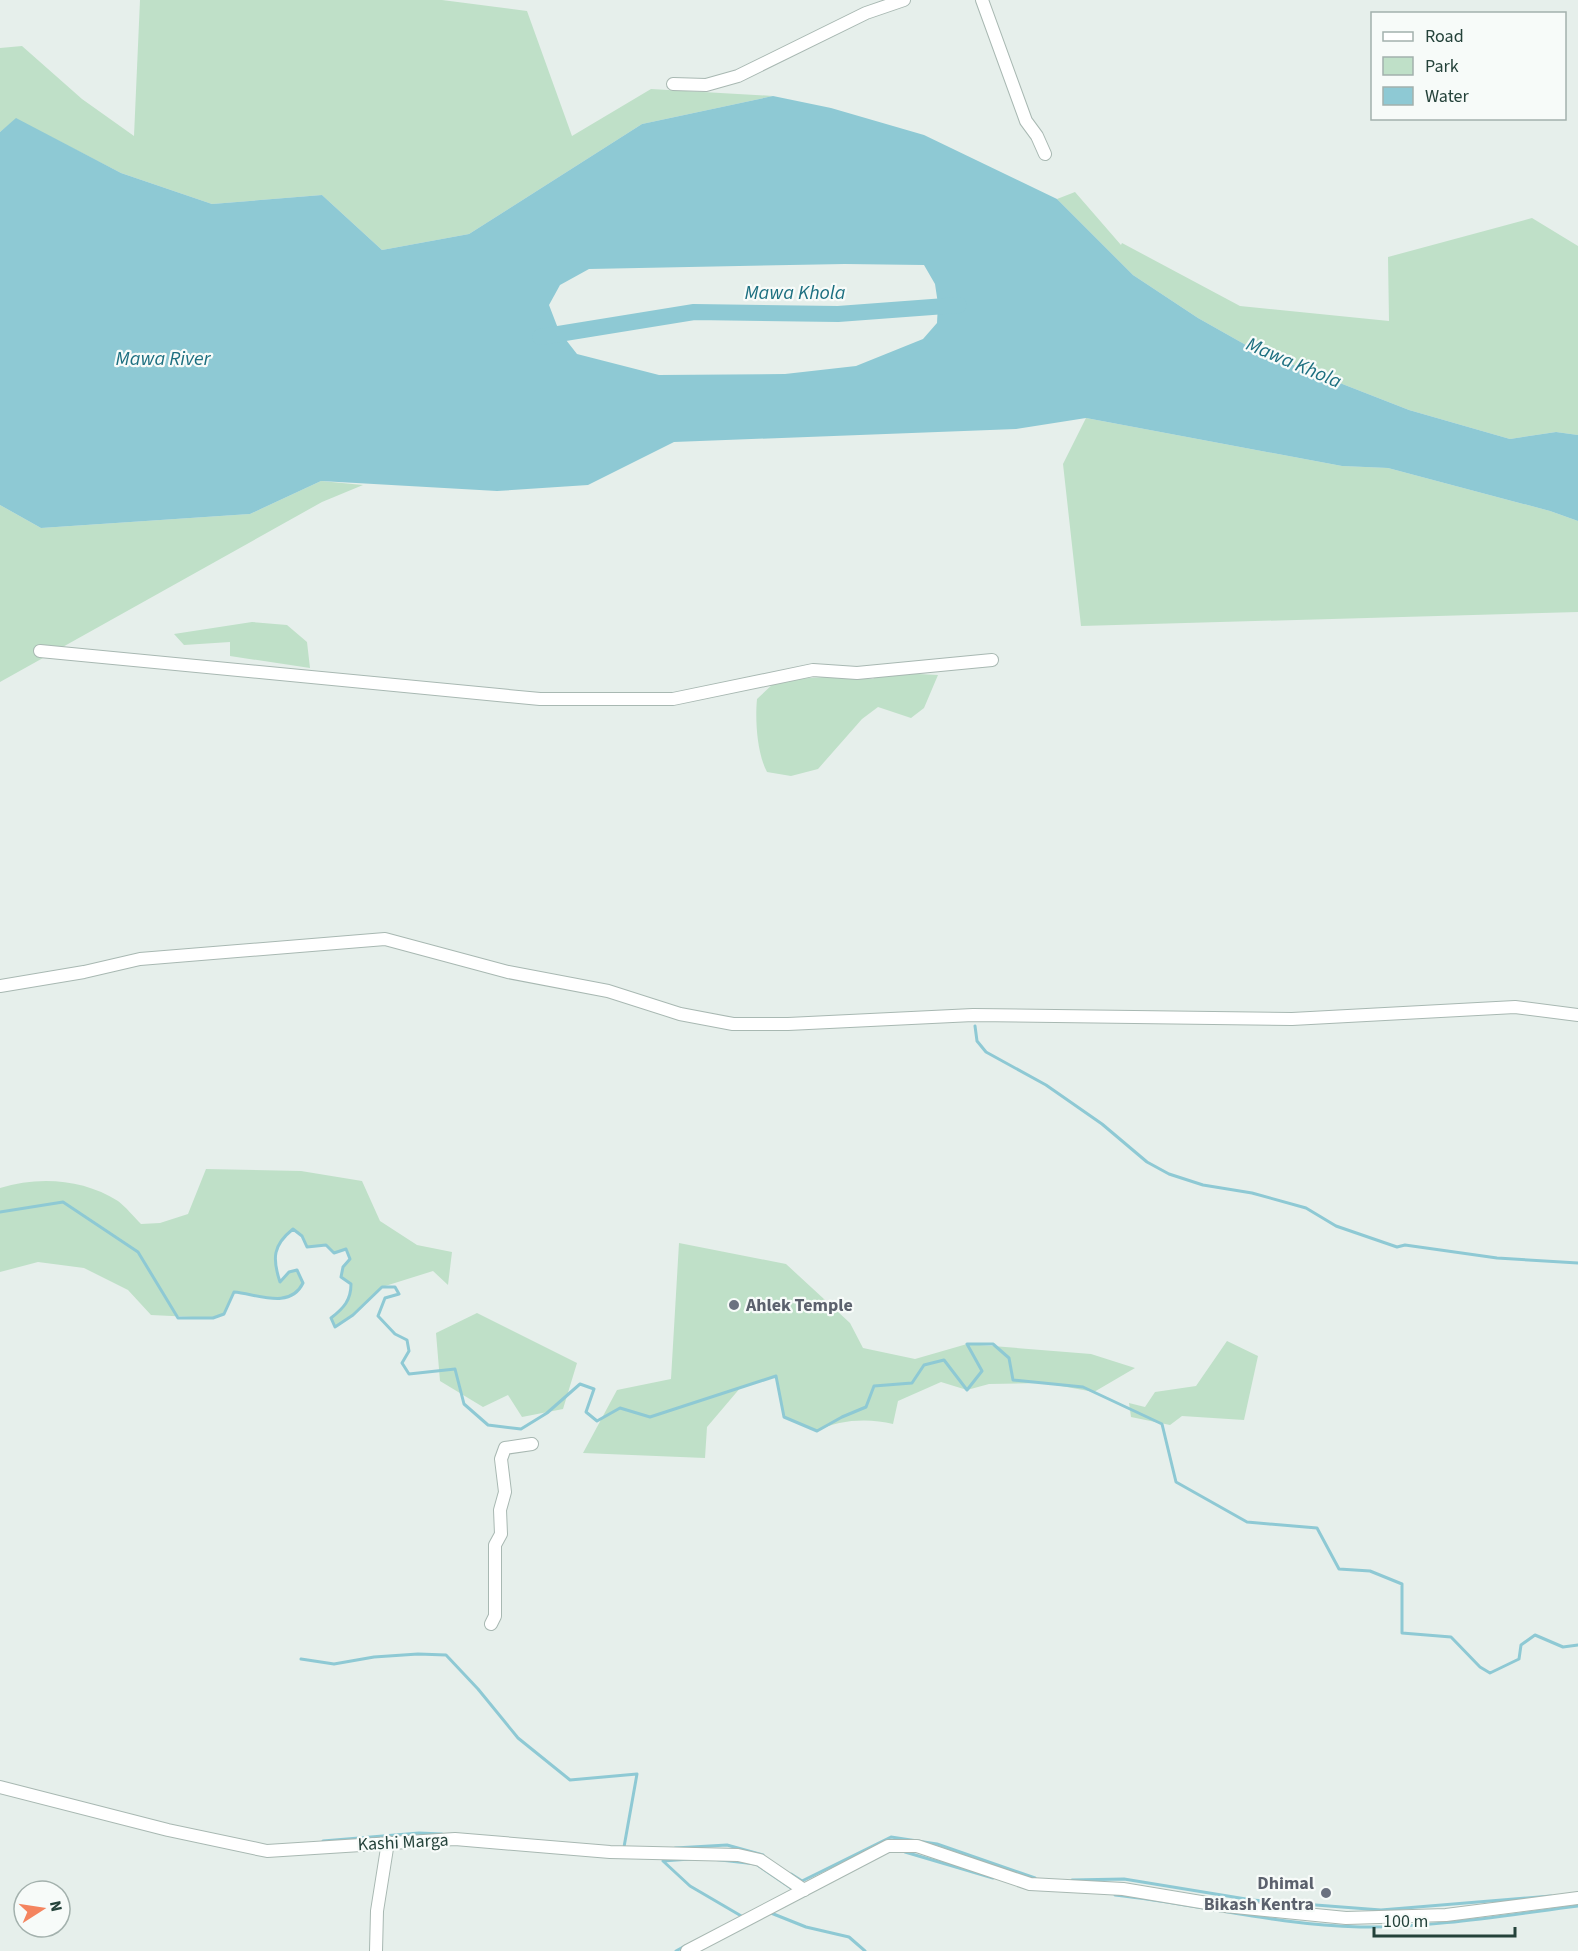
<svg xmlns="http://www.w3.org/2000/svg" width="1578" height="1951" font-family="'Source Sans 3',sans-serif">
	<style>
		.green { fill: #bfe0c8 }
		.water { fill: #8ec9d4; fill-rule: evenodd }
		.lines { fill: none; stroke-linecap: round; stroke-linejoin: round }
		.stream { stroke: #8ec9d4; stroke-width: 3 }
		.river { stroke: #8ec9d4; stroke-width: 16 }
		.minor-casing { stroke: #a8b8b2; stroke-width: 14 }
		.minor { stroke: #fff; stroke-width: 12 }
		.worship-dot { fill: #6b7280; stroke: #f7fbf9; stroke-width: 2 }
		.labels { text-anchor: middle; stroke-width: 4.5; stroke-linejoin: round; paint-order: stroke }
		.worship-label { font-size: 18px; font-weight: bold; fill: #5b616d; stroke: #f7fbf9; text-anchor: start }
		.street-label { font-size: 18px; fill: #24423a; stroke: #f7fbf9 }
		.water-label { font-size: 20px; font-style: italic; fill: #1c6f80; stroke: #f7fbf9 }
	</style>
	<rect width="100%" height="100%" fill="#e6efeb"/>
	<g class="green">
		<path d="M140,0H442L527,11L572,136L651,89L773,96L642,124L469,234L382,250L322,195L212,204L121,173L16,119L0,132V48L22,46L82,99L134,136Z"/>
		<path d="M1075,192L1121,245L1122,243L1240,306L1389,321L1388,257L1532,218L1578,246V435L1556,432L1510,439L1409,410L1253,349L1198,318L1133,275L1057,199Z"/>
		<path d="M1086,418L1342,466L1388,468L1550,511L1578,521V612L1081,626L1063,464Z"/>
		<path d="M321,481L363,485L322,502L0,682V505L41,528L250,514Z"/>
		<path d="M252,622L287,625L307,642L310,668L230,656V642L184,645L174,634Z"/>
		<path d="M880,672L938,675L924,708L911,718L878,707L862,719L818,769L791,776L767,772C757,753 755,721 757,699L774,683L792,679L845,676L873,679Z"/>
		<path d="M206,1169L301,1171L362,1181L380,1221L417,1245L452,1252L448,1285L433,1271L382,1287L353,1315L335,1327L331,1318C344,1308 351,1300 351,1284L341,1277L343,1267L350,1259L347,1249L334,1253L326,1245L307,1247L302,1236L293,1229C274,1244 271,1259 280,1281L289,1272L297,1270L303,1283C290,1310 258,1294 234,1292L224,1314L213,1318L151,1315L128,1290L84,1268L38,1262L0,1272V1188C39,1176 83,1179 118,1201C126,1207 134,1217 141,1224L160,1223L188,1214Z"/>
		<path d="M679,1243L786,1264L850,1323L863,1348L915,1359L967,1344L1091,1354L1135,1368L1094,1392L1045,1383L989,1384L967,1390L941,1382L898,1401L893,1424C870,1418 839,1419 817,1431L784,1417L776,1376L741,1387L707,1427L705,1458L583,1453L617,1390L671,1379Z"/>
		<path d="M477,1313L577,1363L563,1409L522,1417L508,1395L483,1407L440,1381L436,1333Z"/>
		<path d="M1227,1341L1258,1356L1244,1420L1182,1416L1170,1425L1131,1417L1129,1403L1145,1407L1155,1392L1196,1386Z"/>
	</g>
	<path class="water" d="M773,96L831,108L924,135L1057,199L1133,275L1198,318L1253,349L1409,410L1510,439L1556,432L1578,435V521L1550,511L1388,468L1342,466L1086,418L1016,429L674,442L588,485L497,491L321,481L250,514L41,528L0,505V132L16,118L121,173L212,204L322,195L382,250L469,234L642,124ZM845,264L924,265L935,284L938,304L937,323L923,339L856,366L785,374L659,375L577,354L559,331L549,305L560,285L589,269Z"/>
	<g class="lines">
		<g class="stream">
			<path d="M975,1026L977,1041L986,1052L1046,1085L1102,1124L1147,1162L1169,1174L1203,1185L1252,1193L1306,1208L1336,1226L1397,1247L1405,1245L1497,1258L1578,1263"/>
			<path d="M0,1212L63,1202L138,1252L178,1318H213L224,1314L234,1292C257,1294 290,1310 303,1283L297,1270L289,1272L280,1282C272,1258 273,1245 293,1229L302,1236L307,1247L326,1245L334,1253L346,1249L350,1259L343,1267L341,1277L351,1284C351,1300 344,1308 331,1318L335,1327L353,1315L382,1287H395L399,1294L385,1298L378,1316L395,1334L407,1340L409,1351L402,1363L409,1374L455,1369L464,1404L488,1425L521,1429L547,1413L580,1384L594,1389L586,1412L597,1421L620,1408L650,1417L776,1376L784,1417L817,1431L842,1417L866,1407L874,1386L912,1383L924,1365L944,1360L967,1390L982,1371L967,1344H993L1009,1358L1013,1380L1083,1387L1162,1424L1176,1482L1247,1522L1317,1528L1339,1569L1370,1571L1402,1584V1633L1451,1637L1480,1667L1490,1673L1519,1659L1521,1645L1535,1635L1563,1647L1578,1645"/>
			<path d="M301,1659L334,1664L374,1657L418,1654L446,1655L478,1689L518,1738L570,1780L637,1774L624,1847"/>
			<path d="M323,1841L419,1833L442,1834"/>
			<path d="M675,1848L727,1845L763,1855"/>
			<path d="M905,1852L993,1878"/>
			<path d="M703,1858L756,1864L794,1890L743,1917L690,1886L663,1861Z"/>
			<path d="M791,1874L802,1881L891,1837L937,1844L1035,1878"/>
			<path d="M1072,1880L1124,1879L1252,1900L1381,1910L1551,1896"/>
			<path d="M1115,1895C1197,1904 1277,1925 1360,1927C1431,1928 1507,1915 1578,1906"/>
			<path d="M771,1913L806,1927L849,1937L865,1951"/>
			<path d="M676,1951L685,1946"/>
		</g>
		<path class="river" d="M540,337L694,312L838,314L959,305"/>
		<defs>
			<g id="minor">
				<path d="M982,0L1026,121L1037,136L1045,154"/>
				<path d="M673,84L706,85L738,76L866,13L904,0"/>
				<path d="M40,651L540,699H673L813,670L857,673L992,660"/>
				<path d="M0,986L84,972L140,959L385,939L508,972L608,991L680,1014L733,1024H788L973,1015L1292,1019L1515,1007L1578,1015"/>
				<path d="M491,1624L495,1616V1545L501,1534L500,1510L505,1492L501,1459L505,1448L532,1444"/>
				<path d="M0,1787L168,1830L267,1851L455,1839L610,1852L738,1855L760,1860L804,1890"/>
				<path d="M376,1951L377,1911L388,1842"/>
				<path d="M687,1951L888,1846H917L1030,1884L1123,1889L1225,1906L1346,1918L1446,1915L1578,1898"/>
			</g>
		</defs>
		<use href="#minor" class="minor-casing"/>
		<use href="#minor" class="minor"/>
	</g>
	<g class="worship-dot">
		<circle cx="734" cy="1305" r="6"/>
		<circle cx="1326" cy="1893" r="6"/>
	</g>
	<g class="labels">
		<g class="worship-label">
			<text x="746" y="1311">Ahlek Temple</text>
			<text x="1314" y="1889" text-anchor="end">Dhimal<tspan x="1314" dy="21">Bikash Kentra</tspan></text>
		</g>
		<g class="street-label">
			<text transform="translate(403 1842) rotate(-3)" y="6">Kashi Marga</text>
		</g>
		<g class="water-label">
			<text x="795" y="299">Mawa Khola</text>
			<text x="163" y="365">Mawa River</text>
			<text transform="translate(1294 362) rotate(23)" y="7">Mawa Khola</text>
		</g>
	</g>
	<rect x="1371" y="12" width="195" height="108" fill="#f7fbf9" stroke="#a3b1ad" stroke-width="1.5"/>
	<rect x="1383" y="32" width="30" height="9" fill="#ffffff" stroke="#a3b1ad" stroke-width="1.5"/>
	<text x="1425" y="42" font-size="18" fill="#24423a">Road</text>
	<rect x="1383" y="57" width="30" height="18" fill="#bfe0c8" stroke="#a3b1ad" stroke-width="1.5"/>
	<text x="1425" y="72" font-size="18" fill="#24423a">Park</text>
	<rect x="1383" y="87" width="30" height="18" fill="#8ec9d4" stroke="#a3b1ad" stroke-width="1.5"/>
	<text x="1425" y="102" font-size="18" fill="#24423a">Water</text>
	<g transform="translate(42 1909) rotate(78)"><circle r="28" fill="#f7fbf9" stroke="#a3b1ad" stroke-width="1.5"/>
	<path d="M0-4.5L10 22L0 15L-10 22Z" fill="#f4845f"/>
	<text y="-9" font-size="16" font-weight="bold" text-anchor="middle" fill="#24423a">N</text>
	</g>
	<path d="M1374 1927v9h141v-9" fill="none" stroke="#24423a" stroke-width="3"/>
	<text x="1383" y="1927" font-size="18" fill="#24423a" stroke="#f7fbf9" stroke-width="4.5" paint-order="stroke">100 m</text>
</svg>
